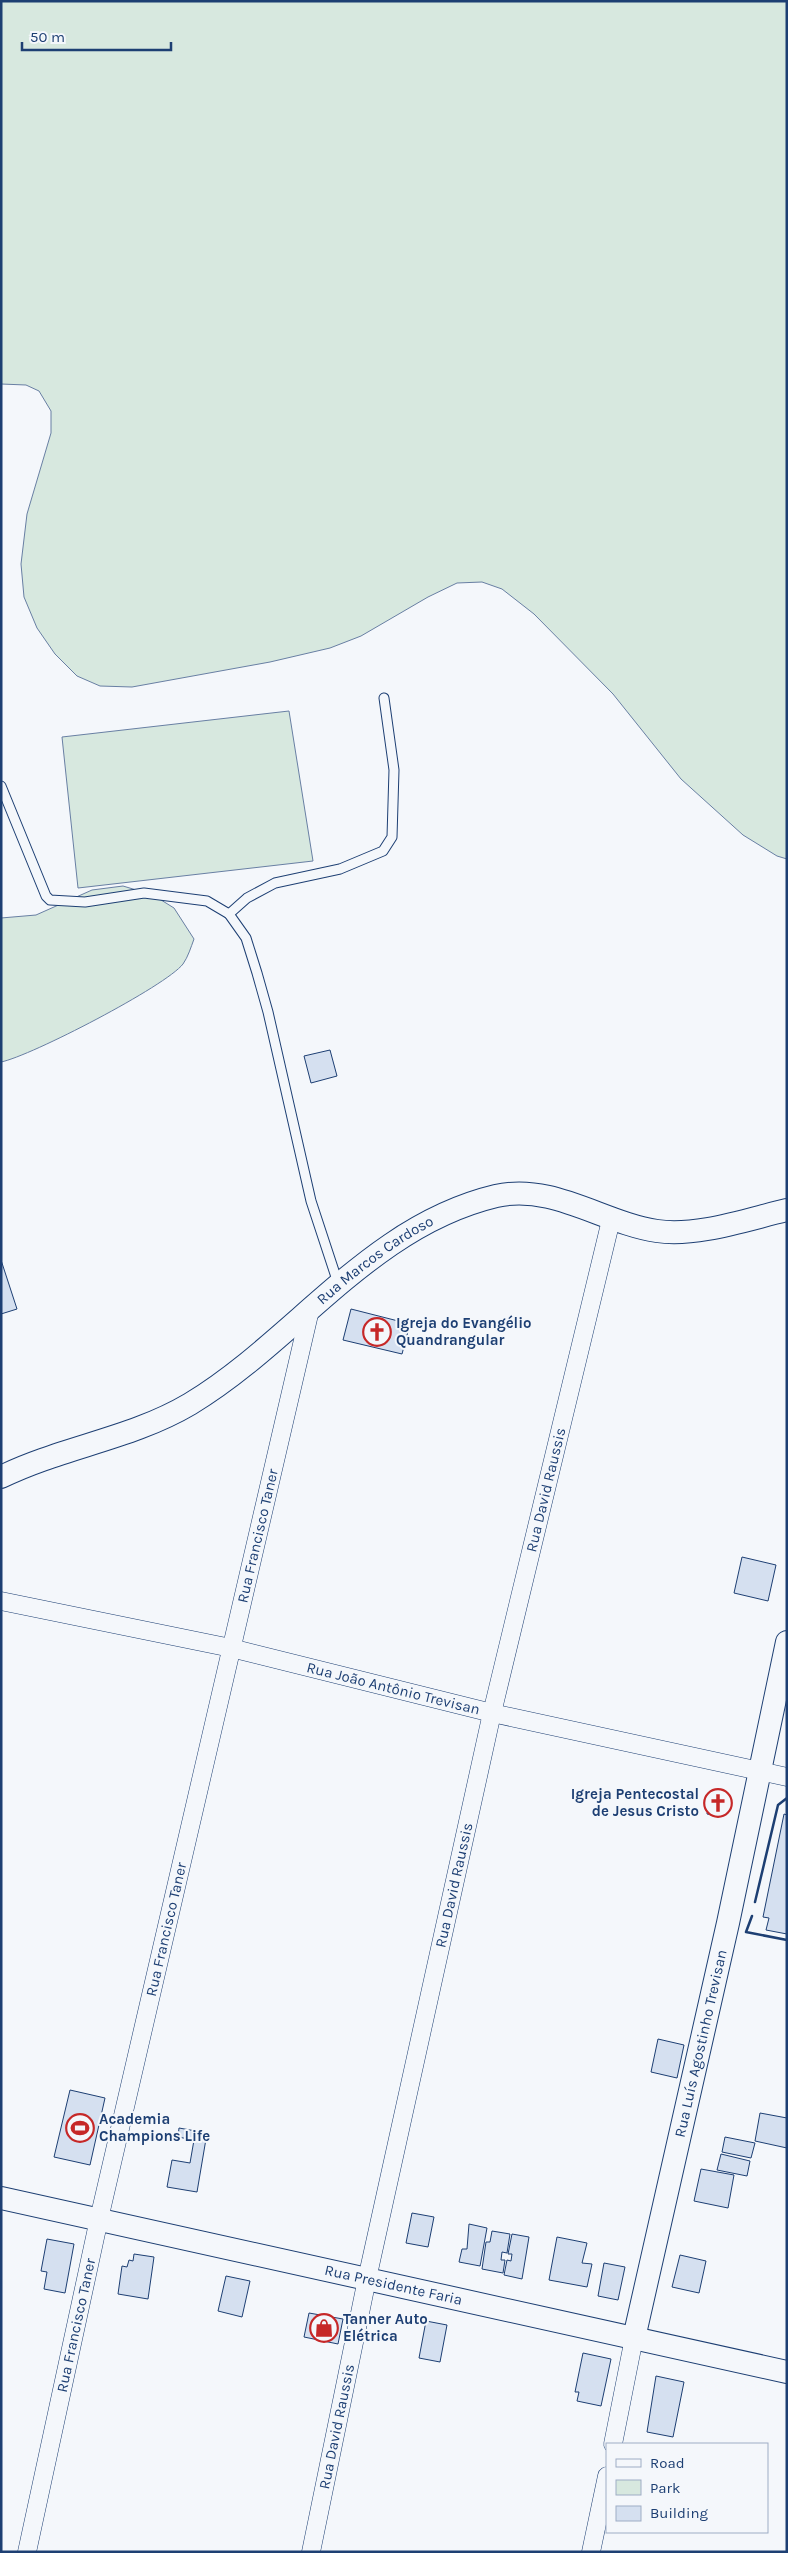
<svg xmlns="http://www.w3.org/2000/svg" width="788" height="2553" font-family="Karla,sans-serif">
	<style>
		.green { fill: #d7e8df; stroke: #687fa3 }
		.building { fill: #d5e0f0; stroke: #1d3f73 }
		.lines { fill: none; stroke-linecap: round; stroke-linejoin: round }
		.service-casing { stroke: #1d3f73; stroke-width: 11 }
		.minor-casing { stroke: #1d3f73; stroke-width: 19 }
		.tertiary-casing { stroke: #1d3f73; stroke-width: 24 }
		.service { stroke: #f4f7fb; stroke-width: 9 }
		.minor { stroke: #f4f7fb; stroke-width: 18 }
		.tertiary { stroke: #f4f7fb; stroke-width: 22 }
		.wall { stroke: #1d3f73; stroke-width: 2.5 }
		.labels { text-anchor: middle; stroke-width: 4; stroke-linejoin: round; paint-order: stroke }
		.street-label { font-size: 15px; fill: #1d3f73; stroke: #f4f7fb }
		.poi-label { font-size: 15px; font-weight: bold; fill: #1d3f73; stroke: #f4f7fb; text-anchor: start }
	</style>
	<rect width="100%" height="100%" fill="#f4f7fb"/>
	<g class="green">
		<path d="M1,1H787V859L777,856L743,835L681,779L613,694L534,614L502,589L482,582L457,583L428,597L361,636L330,648L270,662L132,687L100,686L77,676L55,654L37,628L24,597L21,564L27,514L51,433V411L39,391L26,385L1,384Z"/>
		<path d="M289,711L313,861L78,888L62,737Z"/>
		<path d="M123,886L153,895L174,908L194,939C191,947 188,957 183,964C166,986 31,1056 1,1062V918L36,915L92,890Z"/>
	</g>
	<g class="building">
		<path d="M330,1050L337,1076L311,1083L304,1056Z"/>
		<path d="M1,1260L17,1309L1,1314Z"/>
		<path d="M351,1309L410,1324L402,1354L343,1340Z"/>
		<path d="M742,1557L776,1565L768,1601L734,1593Z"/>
		<path d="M709,1794L729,1796L727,1812L719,1811L718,1816L707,1814Z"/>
		<path d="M784,1814L787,1815V1934L766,1930L769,1918L763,1917Z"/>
		<path d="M658,2039L684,2045L677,2078L651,2072Z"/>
		<path d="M70,2090L105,2098L90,2165L54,2157Z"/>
		<path d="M760,2113L787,2118V2148L755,2141Z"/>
		<path d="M179,2128L207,2133L197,2192L167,2187L172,2160L190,2163L194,2140L178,2137Z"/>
		<path d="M725,2137L755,2143L751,2158L722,2152Z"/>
		<path d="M721,2154L750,2161L747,2176L717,2170Z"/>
		<path d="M701,2169L734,2175L728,2208L694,2201Z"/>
		<path d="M412,2213L434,2217L428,2247L406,2243Z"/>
		<path d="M469,2224L487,2228L480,2266L459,2262L462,2249H467Z"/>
		<path d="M492,2231L510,2234L507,2253L502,2252L501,2260H505L503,2273L482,2269L486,2242H490Z"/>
		<path d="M512,2234L529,2237L522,2279L504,2275L507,2260L511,2261L512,2254H508Z"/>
		<path d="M557,2237L587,2243L582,2263L592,2264L587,2287L549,2280Z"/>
		<path d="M47,2239L74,2244L65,2293L44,2289L47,2272L41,2271Z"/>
		<path d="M134,2254L154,2257L148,2299L118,2294L122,2266L127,2267L129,2260L133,2261Z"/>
		<path d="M680,2255L706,2261L699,2293L672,2287Z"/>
		<path d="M604,2263L625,2267L618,2300L598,2296Z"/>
		<path d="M226,2276L250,2281L242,2317L218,2311Z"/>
		<path d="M309,2313L343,2319L338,2344L304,2337Z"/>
		<path d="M426,2321L447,2325L440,2362L419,2358Z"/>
		<path d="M583,2353L611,2359L601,2406L577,2401L579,2392H575Z"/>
		<path d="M656,2376L684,2382L673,2437L647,2432Z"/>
	</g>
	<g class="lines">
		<defs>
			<g id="service">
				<path d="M1,786L46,896L50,900L85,902L144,893L207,901L229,914L246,938L257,973L268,1012L311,1201L338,1283"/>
				<path d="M229,914L247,898L275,883L340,869L383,851L392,837L394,770L384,698"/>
			</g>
			<g id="minor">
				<path id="s1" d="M1,1601L231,1648L492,1713L787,1777"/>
				<path d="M613,2444L634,2338"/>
				<path id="s2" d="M27,2552L99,2219L310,1310"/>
				<path id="s3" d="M311,2552L367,2279L492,1713L611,1220"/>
				<path d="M591,2552L607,2476"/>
			</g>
			<g id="tertiary">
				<path id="s4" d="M1,1477C62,1447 131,1439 190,1404C296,1340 370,1226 496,1196C553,1183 603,1223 657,1231C697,1237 748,1219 787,1210"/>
				<path id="s5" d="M1,2198L787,2372"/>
				<path id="s6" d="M634,2338L728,1923L787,1642"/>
			</g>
		</defs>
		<use href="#service" class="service-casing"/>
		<use href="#minor" class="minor-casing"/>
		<use href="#tertiary" class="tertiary-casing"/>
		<use href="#service" class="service"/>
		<use href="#minor" class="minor"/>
		<use href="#tertiary" class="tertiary"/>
		<g class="wall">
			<path d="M755,1902L778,1805L787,1798"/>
			<path d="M752,1916L746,1932L787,1940"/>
		</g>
	</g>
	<defs>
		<symbol id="church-ring" viewBox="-11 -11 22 22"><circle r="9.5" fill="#f4f7fb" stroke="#c62828" stroke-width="1.5"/><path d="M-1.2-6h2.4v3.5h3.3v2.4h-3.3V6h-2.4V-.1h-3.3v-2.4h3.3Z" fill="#c62828"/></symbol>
		<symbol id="stadium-ring" viewBox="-11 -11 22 22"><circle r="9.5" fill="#f4f7fb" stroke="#c62828" stroke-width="1.5"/><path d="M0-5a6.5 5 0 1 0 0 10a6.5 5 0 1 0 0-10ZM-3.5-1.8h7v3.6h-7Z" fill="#c62828"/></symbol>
		<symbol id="shop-ring" viewBox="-11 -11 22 22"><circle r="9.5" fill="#f4f7fb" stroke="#c62828" stroke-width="1.5"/><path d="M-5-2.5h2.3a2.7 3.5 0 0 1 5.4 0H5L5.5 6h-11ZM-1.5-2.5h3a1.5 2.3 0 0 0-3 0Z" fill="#c62828"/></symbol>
	</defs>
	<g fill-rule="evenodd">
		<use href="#church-ring" x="361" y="1316" width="32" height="32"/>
		<use href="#church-ring" x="702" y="1787" width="32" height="32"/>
		<use href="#stadium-ring" x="64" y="2112" width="32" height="32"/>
		<use href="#shop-ring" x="308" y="2312" width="32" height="32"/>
	</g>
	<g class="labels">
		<g class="street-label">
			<text dy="5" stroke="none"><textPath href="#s4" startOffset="438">Rua Marcos Cardoso</textPath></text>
			<text dy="5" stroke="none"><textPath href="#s3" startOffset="1088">Rua David Raussis</textPath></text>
			<text dy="5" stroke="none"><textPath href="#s2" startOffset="1042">Rua Francisco Taner</textPath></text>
			<text dy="5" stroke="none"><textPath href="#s1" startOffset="402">Rua João Antônio Trevisan</textPath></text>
			<text dy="5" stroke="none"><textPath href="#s3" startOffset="682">Rua David Raussis</textPath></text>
			<text dy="5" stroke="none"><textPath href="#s2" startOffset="638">Rua Francisco Taner</textPath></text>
			<text dy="5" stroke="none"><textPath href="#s6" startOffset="302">Rua Luís Agostinho Trevisan</textPath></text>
			<text dy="5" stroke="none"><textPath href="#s5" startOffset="402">Rua Presidente Faria</textPath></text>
			<text dy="5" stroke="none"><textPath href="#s2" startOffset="232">Rua Francisco Taner</textPath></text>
			<text dy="5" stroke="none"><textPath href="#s3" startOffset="128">Rua David Raussis</textPath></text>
		</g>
		<g class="poi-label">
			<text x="396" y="1328">Igreja do Evangélio<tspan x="396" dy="17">Quandrangular</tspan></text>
			<text x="699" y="1799" text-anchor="end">Igreja Pentecostal<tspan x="699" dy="17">de Jesus Cristo</tspan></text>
			<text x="99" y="2124">Academia<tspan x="99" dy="17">Champions Life</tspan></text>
			<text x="343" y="2324">Tanner Auto<tspan x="343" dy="17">Elétrica</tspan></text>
		</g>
	</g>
	<rect width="788" height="2553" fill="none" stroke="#1d3f73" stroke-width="5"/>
	<rect x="606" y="2443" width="162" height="90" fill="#f4f7fb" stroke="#9eadc5"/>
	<rect x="616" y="2459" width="25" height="8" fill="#f4f7fb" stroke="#9eadc5"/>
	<text x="650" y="2468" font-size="15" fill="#1d3f73">Road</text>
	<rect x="616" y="2480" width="25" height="15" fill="#d7e8df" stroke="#9eadc5"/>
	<text x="650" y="2493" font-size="15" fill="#1d3f73">Park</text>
	<rect x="616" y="2506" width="25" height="15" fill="#d5e0f0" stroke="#9eadc5"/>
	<text x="650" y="2518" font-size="15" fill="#1d3f73">Building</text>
	<path d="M22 42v8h149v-8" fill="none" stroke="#1d3f73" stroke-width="2.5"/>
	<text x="30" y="42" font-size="15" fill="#1d3f73" stroke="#f4f7fb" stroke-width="4" paint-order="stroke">50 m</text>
</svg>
